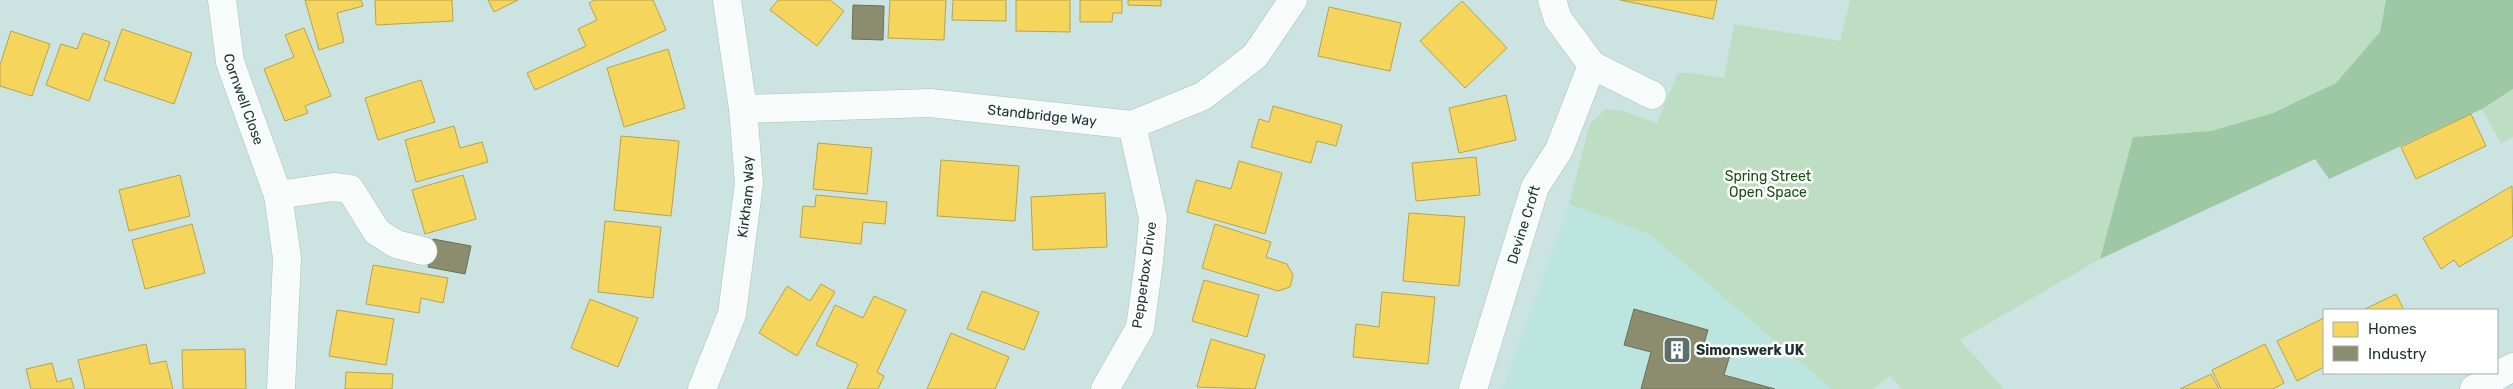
<svg xmlns="http://www.w3.org/2000/svg" width="2513" height="389" font-family="Rubik,sans-serif">
	<style>
		.built { fill: #bce5df }
		.green { fill: #bddec3 }
		.forest { fill: #9ec8a4 }
		.homes { fill: #f6d55c; stroke: #b5a44e }
		.industry { fill: #8c8c6e; stroke: #6b705a }
		.lines { fill: none; stroke-linecap: round; stroke-linejoin: round }
		.street-casing { stroke: #acc0bd; stroke-width: 29 }
		.secondary-casing { stroke: #acc0bd; stroke-width: 29 }
		.street { stroke: #f7fbfa; stroke-width: 28 }
		.secondary { stroke: #f7fbfa; stroke-width: 28 }
		.labels { text-anchor: middle; stroke-width: 5; stroke-linejoin: round; paint-order: stroke }
		.street-label { font-size: 14px; fill: #1e302d; stroke: #fff }
		.park-label { font-size: 14px; fill: #164f10; stroke: #fff }
		.poi-label { font-size: 14px; font-weight: bold; fill: #1e302d; stroke: #fff; text-anchor: start }
	</style>
	<rect width="100%" height="100%" fill="#cce4e1"/>
	<path class="built" d="M1569,204L1649,234L1832,389H1502Z"/>
	<g class="green">
		<path d="M1850,0H2386L2380,32L2337,83L2273,113L2211,131L2133,137L2100,259L1960,340L2004,389H1902L1890,376L1873,389H1832L1649,234L1569,204L1588,130L1592,121L1606,109L1623,111L1657,123L1678,73H1692L1724,78L1734,24L1840,41Z"/>
		<path d="M2513,89V137L2501,144L2482,109Z"/>
	</g>
	<path class="forest" d="M2386,0H2513V89L2482,109L2329,179L2315,159L2100,259L2133,137L2211,131L2273,113L2336,83L2380,32Z"/>
	<g class="homes">
		<path d="M305,0H361L363,6L337,13L344,42L319,50Z"/>
		<path d="M375,0H452L453,21L376,25Z"/>
		<path d="M488,0H518L494,12Z"/>
		<path d="M595,0H653L666,30L535,90L527,73L586,46L578,29L597,20L589,3Z"/>
		<path d="M778,0H830L844,11L817,46L770,10Z"/>
		<path d="M890,0H946L944,40L888,38Z"/>
		<path d="M953,0H1006V21L952,20Z"/>
		<path d="M1016,0H1070V32L1016,31Z"/>
		<path d="M1080,0H1122V13H1113L1112,22H1080Z"/>
		<path d="M1128,0H1161V6L1128,5Z"/>
		<path d="M1620,0H1717L1713,19Z"/>
		<path d="M1462,1L1507,48L1465,88L1420,41Z"/>
		<path d="M1329,7L1401,23L1390,71L1318,56Z"/>
		<path d="M304,28L331,96L305,106L308,113L285,121L264,69L294,57L285,35Z"/>
		<path d="M122,29L192,53L174,104L104,80Z"/>
		<path d="M11,31L50,44L32,96L0,86V65Z"/>
		<path d="M83,33L110,42L89,101L46,85L61,44L77,49Z"/>
		<path d="M668,49L685,108L624,127L607,68Z"/>
		<path d="M421,80L435,122L378,140L365,98Z"/>
		<path d="M1506,95L1516,140L1459,153L1449,108Z"/>
		<path d="M1273,106L1342,125L1336,146L1317,141L1311,163L1251,147L1259,119L1269,122Z"/>
		<path d="M2471,114L2486,146L2416,179L2401,147Z"/>
		<path d="M454,126L460,148L482,142L488,162L416,182L405,140Z"/>
		<path d="M621,136L679,141L671,216L614,210Z"/>
		<path d="M818,143L872,148L867,194L813,189Z"/>
		<path d="M1476,157L1480,195L1416,201L1412,163Z"/>
		<path d="M941,160L1019,166L1015,221L937,216Z"/>
		<path d="M1239,161L1282,173L1265,234L1187,212L1196,180L1231,189Z"/>
		<path d="M180,175L190,216L129,231L119,190Z"/>
		<path d="M463,175L476,219L425,234L412,190Z"/>
		<path d="M2512,186L2513,236L2459,267L2454,260L2441,269L2423,238Z"/>
		<path d="M1105,193L1107,247L1033,250L1031,197Z"/>
		<path d="M816,195L887,202L885,224L863,222L861,244L800,237L803,206L815,207Z"/>
		<path d="M1409,213L1465,217L1459,286L1403,281Z"/>
		<path d="M605,221L661,227L653,298L598,292Z"/>
		<path d="M192,224L205,273L145,289L132,240Z"/>
		<path d="M1215,224L1271,242L1266,257L1287,264L1293,275L1290,287L1278,291L1202,268Z"/>
		<path d="M373,265L448,278L443,303L421,298L419,313L366,304Z"/>
		<path d="M1204,280L1259,295L1247,337L1192,321Z"/>
		<path d="M821,284L835,292L797,356L759,333L787,286L810,301Z"/>
		<path d="M982,291L1039,312L1024,350L967,329Z"/>
		<path d="M1382,292L1435,297L1428,364L1353,357L1356,324L1379,327Z"/>
		<path d="M2396,294L2404,310H2363Z"/>
		<path d="M874,296L906,310L877,372L884,376L878,389H847L858,364L816,345L835,305L863,318Z"/>
		<path d="M590,299L638,318L618,367L571,348Z"/>
		<path d="M337,310L394,319L386,365L329,356Z"/>
		<path d="M2324,318V367L2297,381L2277,341Z"/>
		<path d="M951,333L1009,357L995,389H927Z"/>
		<path d="M1211,339L1265,355L1255,389L1197,387Z"/>
		<path d="M146,344L150,364L166,361L173,389H85L78,360Z"/>
		<path d="M2265,344L2284,383L2273,389H2221L2212,370Z"/>
		<path d="M245,349L246,389H183L182,350Z"/>
		<path d="M52,363L57,382L71,378L74,389H31L26,369Z"/>
		<path d="M346,372L393,374L392,389H345Z"/>
		<path d="M2211,374L2219,389H2180Z"/>
	</g>
	<g class="industry">
		<path d="M853,5L884,6L883,40L852,39Z"/>
		<path d="M433,239L471,246L465,274L428,267Z"/>
		<path d="M1634,309L1708,330L1703,347L1730,355L1724,375L1775,389H1641L1651,352L1624,345Z"/>
	</g>
	<g class="lines">
		<defs>
			<g id="street">
				<path id="s1" d="M222,0L230,62L278,195L287,258L281,389"/>
				<path d="M1552,0L1558,19L1592,65L1652,95"/>
				<path id="s2" d="M743,109L930,103L1132,125L1203,96L1255,56L1293,0"/>
				<path d="M278,195L333,187L350,189L377,232L396,244L423,251"/>
				<path id="s3" d="M702,389L732,314L749,183L743,109L727,0"/>
				<path d="M1105,389L1140,328L1149,262L1153,218L1132,125"/>
				<path id="s4" d="M1473,389L1535,187L1559,150L1592,65"/>
			</g>
			<path id="secondary" d="M2474,389L2513,367"/>
		</defs>
		<use href="#street" class="street-casing"/>
		<use href="#secondary" class="secondary-casing"/>
		<use href="#street" class="street"/>
		<use href="#secondary" class="secondary"/>
	</g>
	<defs>
		<symbol id="building-square" viewBox="-11 -11 22 22"><rect x="-9" y="-9" width="18" height="18" rx="4" fill="#5b6f6c" stroke="#fff"/><path d="M-4-6H4V6H1V3H-1V6H-4ZM-2.5-4.3h1.7v1.8h-1.7ZM.8-4.3h1.7v1.8H.8ZM-2.5-1h1.7V.8h-1.7ZM.8-1h1.7V.8H.8Z" fill="#fff"/></symbol>
	</defs>
	<g fill-rule="evenodd">
		<use href="#building-square" x="1661" y="334" width="32" height="32"/>
	</g>
	<g class="labels">
		<g class="street-label">
			<text dy="5" stroke="none"><textPath href="#s1" startOffset="102">Cornwell Close</textPath></text>
			<text dy="5" stroke="none"><textPath href="#s2" startOffset="300">Standbridge Way</textPath></text>
			<text dy="5" stroke="none"><textPath href="#s3" startOffset="199">Kirkham Way</textPath></text>
			<text dy="5" stroke="none"><textPath href="#s4" startOffset="172">Devine Croft</textPath></text>
			<text transform="translate(1144 275) rotate(-82)" y="5">Pepperbox Drive</text>
		</g>
		<g class="park-label">
			<text x="1768" y="181">Spring Street<tspan x="1768" dy="16">Open Space</tspan></text>
		</g>
		<g class="poi-label">
			<text x="1696" y="355">Simonswerk UK</text>
		</g>
	</g>
	<rect x="2323" y="309" width="175" height="65" fill="#ffffff" stroke="#a5acab"/>
	<rect x="2333" y="322" width="25" height="15" fill="#f6d55c" stroke="#a5acab"/>
	<text x="2368" y="334" font-size="15" fill="#1e302d">Homes</text>
	<rect x="2333" y="346" width="25" height="15" fill="#8c8c6e" stroke="#a5acab"/>
	<text x="2368" y="359" font-size="15" fill="#1e302d">Industry</text>
</svg>
